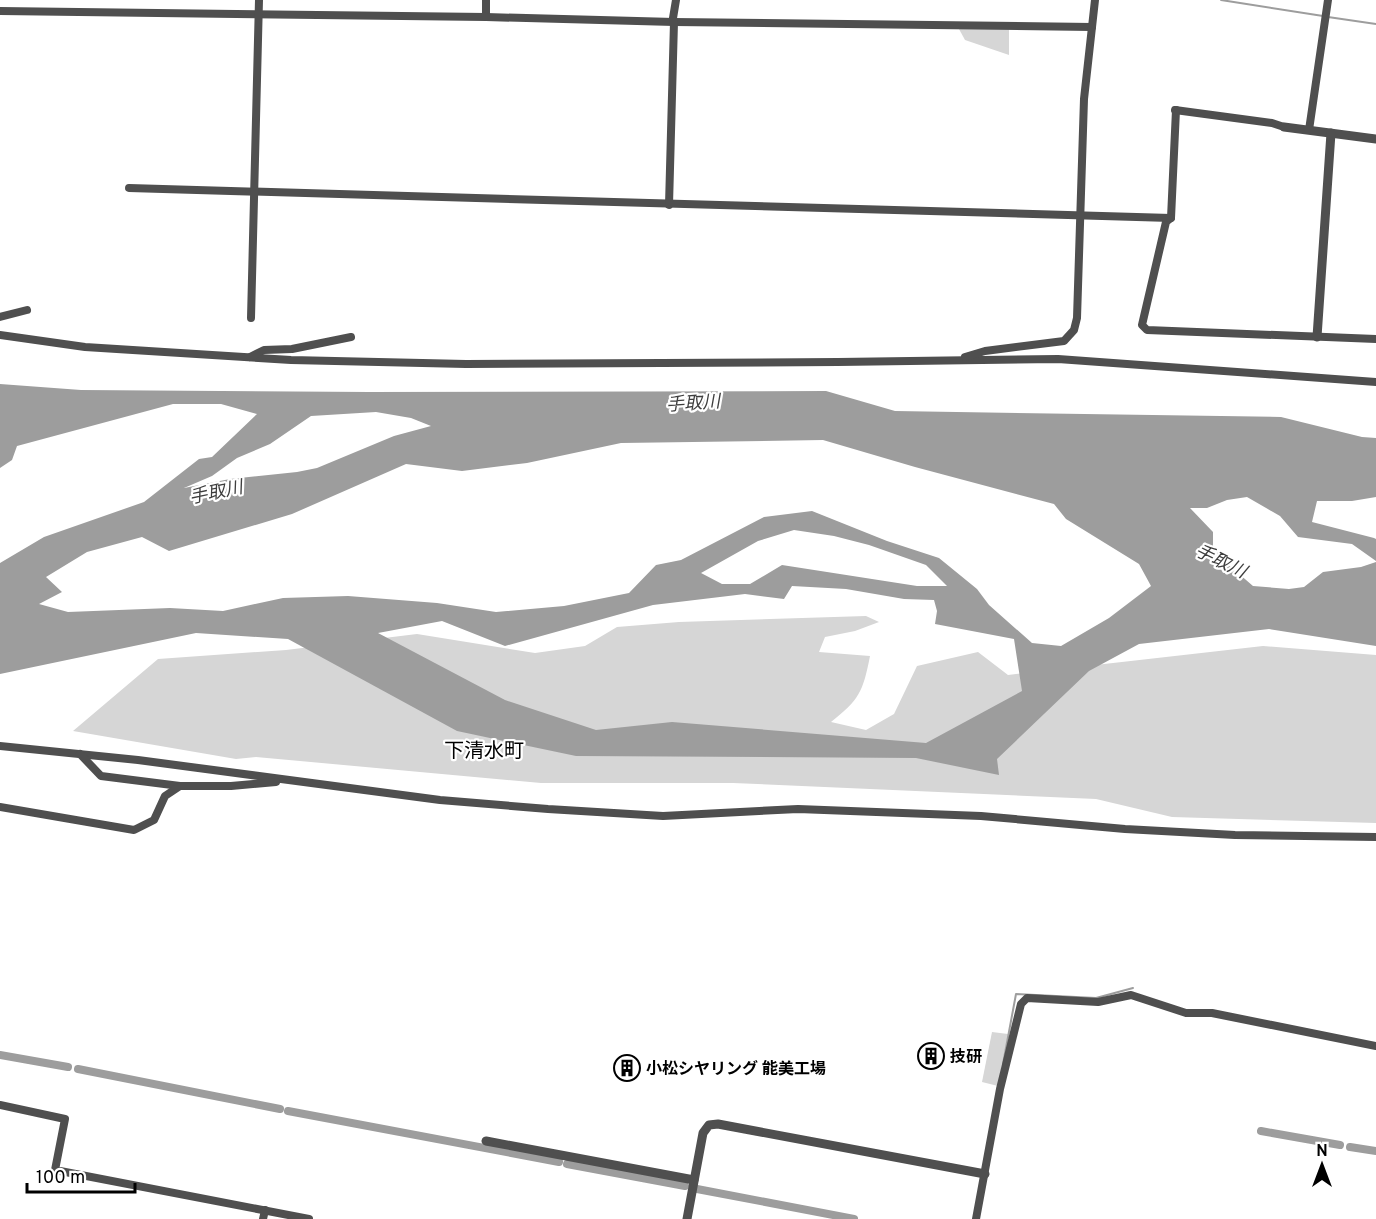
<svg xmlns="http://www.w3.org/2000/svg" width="1376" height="1219" font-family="Overpass,'Noto Sans JP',sans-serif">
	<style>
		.green { fill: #d6d6d6 }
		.water { fill: #9d9d9d; fill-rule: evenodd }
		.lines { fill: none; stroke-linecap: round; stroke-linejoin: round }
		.stream { stroke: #9d9d9d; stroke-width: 2 }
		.canal { stroke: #9d9d9d; stroke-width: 8 }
		.minor { stroke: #4f4f4f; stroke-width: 8 }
		.tertiary { stroke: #4f4f4f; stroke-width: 9 }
		.labels { text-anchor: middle; stroke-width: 4.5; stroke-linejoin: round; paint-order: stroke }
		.poi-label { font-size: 16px; font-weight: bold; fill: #000; stroke: #fff; text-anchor: start }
		.water-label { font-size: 18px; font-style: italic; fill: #3e3e3e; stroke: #fff }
		.quarter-label { font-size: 20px; fill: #000; stroke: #fff }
	</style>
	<rect width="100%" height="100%" fill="#fff"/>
	<g class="green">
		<path d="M959,29H1009V55L965,40Z"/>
		<path d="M866,616L879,622L855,631L825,637L819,652L870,656C863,692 859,700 831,722L866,730L894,714L917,666L978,652L1008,675L1263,646L1376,655V823L1172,817L1096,799L733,783H541L256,757L236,759L73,731L158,659L286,650L417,634L535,653L585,646L617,627L679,622Z"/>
		<path d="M992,1032L1008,1034L998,1086L982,1082Z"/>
	</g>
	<path class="water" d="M0,384L81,390L369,392L826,391L895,411L1281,417L1362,437L1376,438V497L1352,501H1317L1312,522L1374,538L1376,539V561L1352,544L1298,537L1280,516L1247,497L1227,500L1207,508H1190L1213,532V547L1231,567L1253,586L1289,589L1304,587L1323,572L1361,567L1376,562V646L1269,629L1139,644L1089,671L997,759L999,775L916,758L576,756L457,731L288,639L196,633L0,674V563L44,537L144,502L199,459L212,457L257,414L221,404H173L17,446L12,460L0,468ZM376,412L411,418L431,426L394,436L317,468L297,472L230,479L184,488L212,476L237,458L270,444L311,416ZM823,440L915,467L1054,504L1066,519L1139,564L1151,586L1109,618L1061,646L1032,643L989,605L977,589L939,558L887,541L812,511L764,517L681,560L656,565L629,593L564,606L496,612L437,603L348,596L283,598L223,611L170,608L68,612L39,604L62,592L46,577L87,552L142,537L169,551L292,514L406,464L462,471L527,463L621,443ZM794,530L834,536L869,545L926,565L947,586H917L782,565L750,584H722L701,573L758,541ZM792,586L846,589L904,599L934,600L937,611L935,624L1014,639L1022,691L926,743L672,722L596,730L505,700L378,633L442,621L505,646L653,605L745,594L784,599Z"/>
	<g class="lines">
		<g class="stream">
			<path d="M1221,0L1323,16"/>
			<path d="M1328,17L1376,24"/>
			<path d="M1003,1064L1016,994L1096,998L1133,988"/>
		</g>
		<g class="canal">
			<path d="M0,1055L68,1067"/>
			<path d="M78,1069L280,1109"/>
			<path d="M288,1111L559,1162"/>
			<path d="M1261,1131L1340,1145"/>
			<path d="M1350,1147L1376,1151"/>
			<path d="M567,1164L685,1186"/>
			<path d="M697,1189L854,1219"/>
		</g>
		<g class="minor">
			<path d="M486,0V17"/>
			<path d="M0,11L486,17L674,22L1092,27"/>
			<path d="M1175,110L1272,123L1284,127"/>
			<path d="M1176,110L1171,218L1166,222L1142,325L1147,330L1376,339"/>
			<path d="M1309,130L1328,0"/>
			<path d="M129,188L1171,218"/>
			<path d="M669,205L674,22L673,18L676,0"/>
			<path d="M0,317L27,310"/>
			<path d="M251,318L259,0"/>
			<path d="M0,335L85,347L291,360L466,364L838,362L1058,359L1376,382"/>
			<path d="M250,357L264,350L292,349L351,337"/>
			<path d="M965,357L985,351L1064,341L1074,330L1077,318L1084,99L1095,0"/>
			<path d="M0,746L138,760L440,800L548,809L663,816L798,809L981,816L1125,829L1235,835L1376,837"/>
			<path d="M80,754L101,776L180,786"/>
			<path d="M0,807L134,830L154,820L165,796L180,786H231L276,782"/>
			<path d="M0,1105L65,1119L55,1170L309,1219"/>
			<path d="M263,1219L265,1210"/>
			<path d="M976,1219L1000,1089L1021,1004L1027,998L1098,1002L1131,995L1186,1013H1212L1376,1046"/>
		</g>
		<g class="tertiary">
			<path d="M1284,127L1376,139"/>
			<path d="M1317,337L1331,133"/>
			<path d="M486,1141L694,1180"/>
			<path d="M687,1219L703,1133L709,1125L718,1124L985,1174"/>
		</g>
	</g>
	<defs>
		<symbol id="building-ring" viewBox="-11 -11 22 22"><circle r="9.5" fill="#fff" stroke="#000" stroke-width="1.5"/><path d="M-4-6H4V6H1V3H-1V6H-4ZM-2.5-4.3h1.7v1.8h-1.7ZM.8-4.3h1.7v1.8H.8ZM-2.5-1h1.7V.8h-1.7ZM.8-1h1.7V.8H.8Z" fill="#000"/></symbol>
	</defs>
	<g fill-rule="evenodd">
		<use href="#building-ring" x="916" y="1041" width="30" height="30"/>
		<use href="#building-ring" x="612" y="1053" width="30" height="30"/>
	</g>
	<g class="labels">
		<g class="poi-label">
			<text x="950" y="1062">技研</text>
			<text x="646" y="1074">小松シヤリング 能美工場</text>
		</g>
		<g class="water-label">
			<text transform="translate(693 403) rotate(-4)" y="6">手取川</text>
			<text transform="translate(216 492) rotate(-12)" y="6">手取川</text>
			<text transform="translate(1221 561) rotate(26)" y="6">手取川</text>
		</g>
		<g class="quarter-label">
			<text x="484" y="757">下清水町</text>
		</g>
	</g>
	<g transform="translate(1322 1165)" stroke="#ffffff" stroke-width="4.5" paint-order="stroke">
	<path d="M0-4.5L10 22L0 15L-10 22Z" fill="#000000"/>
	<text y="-9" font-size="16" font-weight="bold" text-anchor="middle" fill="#000000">N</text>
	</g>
	<path d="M27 1183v9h108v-9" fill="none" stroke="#000000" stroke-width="3"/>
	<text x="36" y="1183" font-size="18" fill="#000000" stroke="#ffffff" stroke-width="4.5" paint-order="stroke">100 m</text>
</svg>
